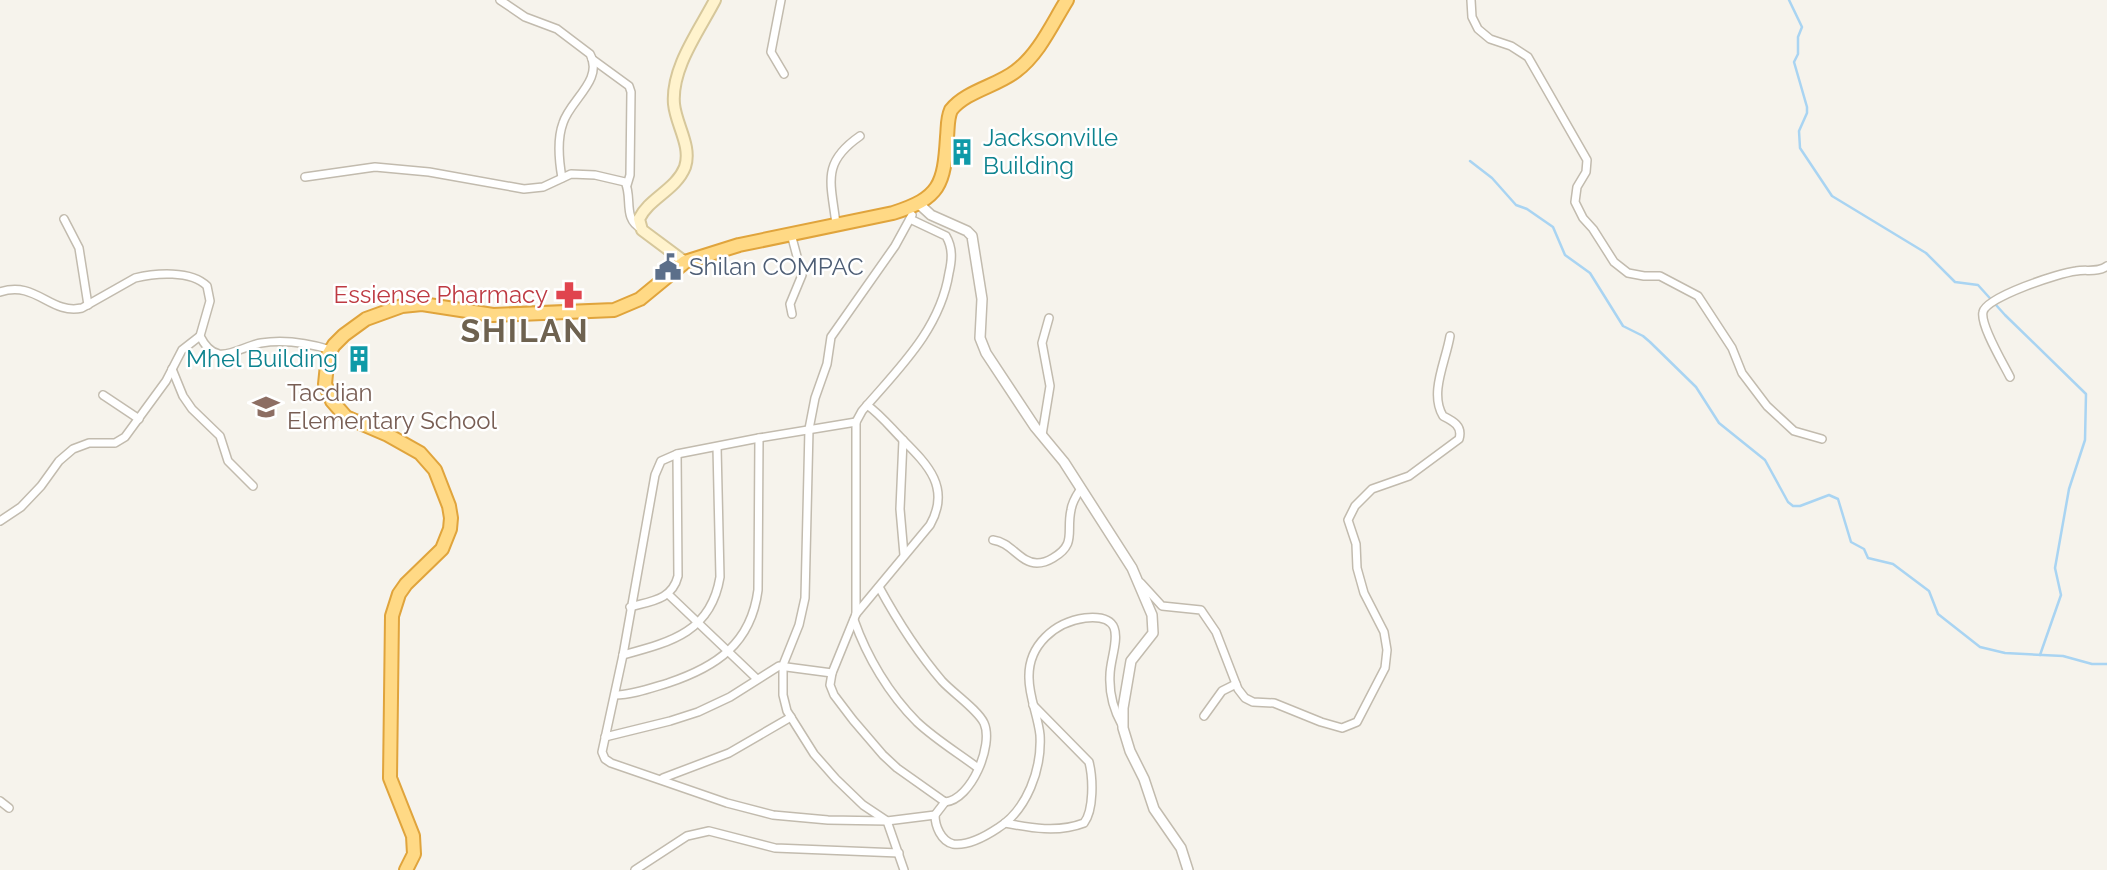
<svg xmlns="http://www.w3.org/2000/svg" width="2107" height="870" font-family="Raleway,sans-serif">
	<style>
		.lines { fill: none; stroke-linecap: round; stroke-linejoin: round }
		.stream { stroke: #a9d4f2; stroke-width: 2.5 }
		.minor-casing { stroke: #c2bbae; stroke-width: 10 }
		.tertiary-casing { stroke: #c2bbae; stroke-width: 12 }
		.secondary-casing { stroke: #d6c79b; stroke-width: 14 }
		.trunk-casing { stroke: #e0a43c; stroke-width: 16 }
		.minor { stroke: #fff; stroke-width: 7 }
		.tertiary { stroke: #fff; stroke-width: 9 }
		.secondary { stroke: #fff3cd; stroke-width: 10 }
		.trunk { stroke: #ffd985; stroke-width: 12 }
		.labels { text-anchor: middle; stroke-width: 5; stroke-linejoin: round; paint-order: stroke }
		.culture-label { font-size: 24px; fill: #0d838f; stroke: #fff; text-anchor: start }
		.service-label { font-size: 24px; fill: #4e5e75; stroke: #fff; text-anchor: start }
		.health-label { font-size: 24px; fill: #be3a42; stroke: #fff; text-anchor: end }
		.education-label { font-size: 24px; fill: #785e54; stroke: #fff; text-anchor: start }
		.district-label { font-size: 32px; font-weight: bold; letter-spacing: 2px; fill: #6e6250; stroke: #fff }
	</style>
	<rect width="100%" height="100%" fill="#f6f3ec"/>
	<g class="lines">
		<g class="stream">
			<path d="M1789,0L1802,27L1798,37V54L1794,62L1807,107V113L1799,131L1800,148L1832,196L1926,253L1955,282L1978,285L2005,315L2086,394L2085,440L2069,489L2055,568L2061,595L2040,655"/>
			<path d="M1470,161L1492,178L1516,205L1527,209L1553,227L1565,255L1590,273L1623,326L1643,336L1650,342L1696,387L1719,423L1765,460L1788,502L1793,506H1800L1829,495L1838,499L1851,542L1864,549L1868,558L1893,564L1929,591L1938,614L1980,647L2005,653L2063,656L2092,664H2107"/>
		</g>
		<defs>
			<g id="minor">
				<path d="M500,0L525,17L557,29L590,54C604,80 570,100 563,123C557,139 559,161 562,178"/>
				<path d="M781,0L771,52L784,74"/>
				<path d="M1471,0L1472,17L1478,29L1490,39L1511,46L1528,57L1587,160L1586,172L1577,187L1575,202L1583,218L1593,229L1614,262L1628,273L1644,276H1660L1698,296L1732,348L1742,373L1767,406L1794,431L1822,439"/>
				<path d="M592,59L629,86L631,92L630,175L627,185"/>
				<path d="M305,177L375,167L429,172L524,189L543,187L571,174L595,175L625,182C633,198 622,219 642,229"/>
				<path d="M64,219L79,248L88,305"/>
				<path d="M836,224C831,182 821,163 860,136"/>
				<path d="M791,234L802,275L790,304L792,314"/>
				<path d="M0,292C36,280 50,315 82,308L135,278C155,273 191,270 207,286L210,301L200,336C204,344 209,352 219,354C231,356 248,345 261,343C285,339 308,343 331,350"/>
				<path d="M172,369L183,396L192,409L220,436L228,461L253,486"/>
				<path d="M2010,377C2003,363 1980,325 1983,312C1986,297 2059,273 2076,271C2086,269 2098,273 2107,266"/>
				<path d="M103,395L139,419"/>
				<path d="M856,422L759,438L677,454L661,461L655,475L623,655L602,752L605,759L611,763L727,803L773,815L828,820L887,821L935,815"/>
				<path d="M1042,435L1050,386L1042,343L1049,318"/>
				<path d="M903,440L900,509L904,555"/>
				<path d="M0,521L21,507L41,486L59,461L73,449L89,443H115L125,437L166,381L182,350L200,336"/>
				<path d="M993,540C1011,542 1020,563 1037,563C1042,563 1048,561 1053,558C1077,544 1066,532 1071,510C1072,502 1076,496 1080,490"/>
				<path d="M1141,583L1162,606L1201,610L1216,632L1238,689L1245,698L1253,702L1274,703L1321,722L1342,728L1357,722L1385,668L1387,650L1384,632L1364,593L1357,568L1356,544L1348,520L1355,506L1372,489L1409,476L1459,439C1463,426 1453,421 1443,416C1429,393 1446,361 1450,336"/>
				<path d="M879,587C897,620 918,653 942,681C953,693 978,710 984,723C994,745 971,800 945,802L897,768L883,755L853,720L834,695L830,685L832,673L856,614V422L862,411C898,369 940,330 949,273C952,260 953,248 946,236L910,219"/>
				<path d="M669,595L757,679"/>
				<path d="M630,607C651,601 672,600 678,576L677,454"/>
				<path d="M856,614L930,525C951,488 928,465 903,440C891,428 881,415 867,405"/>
				<path d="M854,620C867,657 889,694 917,722C935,739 958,753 978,768"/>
				<path d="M623,655C671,642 711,632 720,577L717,447"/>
				<path d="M615,695C632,695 651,688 668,683C716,667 751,644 758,590L759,438"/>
				<path d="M1204,716L1222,691L1236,684"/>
				<path d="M605,737L670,721L698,712L730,697L779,666L832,673"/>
				<path d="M663,778L729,753L791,717"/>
				<path d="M0,801L9,808"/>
				<path d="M945,802L935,815C935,826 941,841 953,844C968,846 986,836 998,828C1027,810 1042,769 1040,735C1038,716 1029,697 1029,678C1028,645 1055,622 1085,618C1133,613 1110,652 1110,675C1109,693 1113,709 1122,725"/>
				<path d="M1005,823C1031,828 1058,833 1084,823C1094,810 1093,778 1089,762L1033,705"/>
				<path d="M635,870L687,836L709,831L775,848L899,853"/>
				<path d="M904,870L887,821L863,805L836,779L814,754L787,711L783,695V665L799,625L805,598L809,429L815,398L827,364L831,337L895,246L912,215"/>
			</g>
			<path id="tertiary" d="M919,204L931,215L967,231L972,236L982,299L980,338L986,353L1035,427L1064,462L1132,568L1152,615L1153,633L1131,661L1123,708V728L1130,751L1144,779L1154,809L1181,848L1188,870"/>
			<path id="secondary" d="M685,262L642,230L639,219C649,198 676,190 685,167C692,146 676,125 674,104C671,68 699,31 715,0"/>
			<path id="trunk" d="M406,870L414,854L413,836L390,778L392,616L399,594L406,584L442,549L450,529L451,518L449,506L435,470L420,453L388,435L346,417L332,401L325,384L328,355L334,345L344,335L366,319L402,306L422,304L493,315L614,310L640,299L685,262L739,245L893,213C940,198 944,185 947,137C948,128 947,119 951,110C966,91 997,86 1016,71C1039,54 1052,24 1067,0"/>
		</defs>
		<use href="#minor" class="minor-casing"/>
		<use href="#tertiary" class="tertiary-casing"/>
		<use href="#secondary" class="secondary-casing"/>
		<use href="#trunk" class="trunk-casing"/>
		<use href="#minor" class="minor"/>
		<use href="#tertiary" class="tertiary"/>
		<use href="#secondary" class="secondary"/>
		<use href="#trunk" class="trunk"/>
	</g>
	<defs>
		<symbol id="building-bare" viewBox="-9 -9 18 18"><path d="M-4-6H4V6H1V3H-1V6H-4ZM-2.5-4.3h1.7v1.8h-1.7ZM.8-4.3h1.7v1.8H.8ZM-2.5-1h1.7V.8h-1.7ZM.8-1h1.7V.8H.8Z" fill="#0f9aa8" stroke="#fff" stroke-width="2.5" paint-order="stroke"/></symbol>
		<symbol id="civic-bare" viewBox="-9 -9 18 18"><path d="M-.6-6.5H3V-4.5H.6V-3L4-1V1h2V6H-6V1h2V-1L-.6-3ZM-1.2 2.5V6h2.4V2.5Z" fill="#5c6f8a" stroke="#fff" stroke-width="2.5" paint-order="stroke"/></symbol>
		<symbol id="pharmacy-bare" viewBox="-9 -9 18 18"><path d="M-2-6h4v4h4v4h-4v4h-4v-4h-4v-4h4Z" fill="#e0444e" stroke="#fff" stroke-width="2.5" paint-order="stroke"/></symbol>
		<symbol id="school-bare" viewBox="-9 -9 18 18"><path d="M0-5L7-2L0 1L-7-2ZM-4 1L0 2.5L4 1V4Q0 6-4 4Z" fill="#8d6e63" stroke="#fff" stroke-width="2.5" paint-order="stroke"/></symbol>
	</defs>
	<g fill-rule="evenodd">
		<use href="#building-bare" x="943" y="133" width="38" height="38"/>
		<use href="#civic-bare" x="649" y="248" width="38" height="38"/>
		<use href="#pharmacy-bare" x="550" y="276" width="38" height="38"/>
		<use href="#building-bare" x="340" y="340" width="38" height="38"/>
		<use href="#school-bare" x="247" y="388" width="38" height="38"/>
	</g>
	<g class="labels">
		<g class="culture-label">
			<text x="983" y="146">Jacksonville<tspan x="983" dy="28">Building</tspan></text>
			<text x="338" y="367" text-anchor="end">Mhel Building</text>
		</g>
		<g class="service-label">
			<text x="689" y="275">Shilan COMPAC</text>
		</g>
		<g class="health-label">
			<text x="548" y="303">Essiense Pharmacy</text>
		</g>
		<g class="education-label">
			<text x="287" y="401">Tacdian<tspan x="287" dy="28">Elementary School</tspan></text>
		</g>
		<g class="district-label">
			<text x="525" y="342">SHILAN</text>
		</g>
	</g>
</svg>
